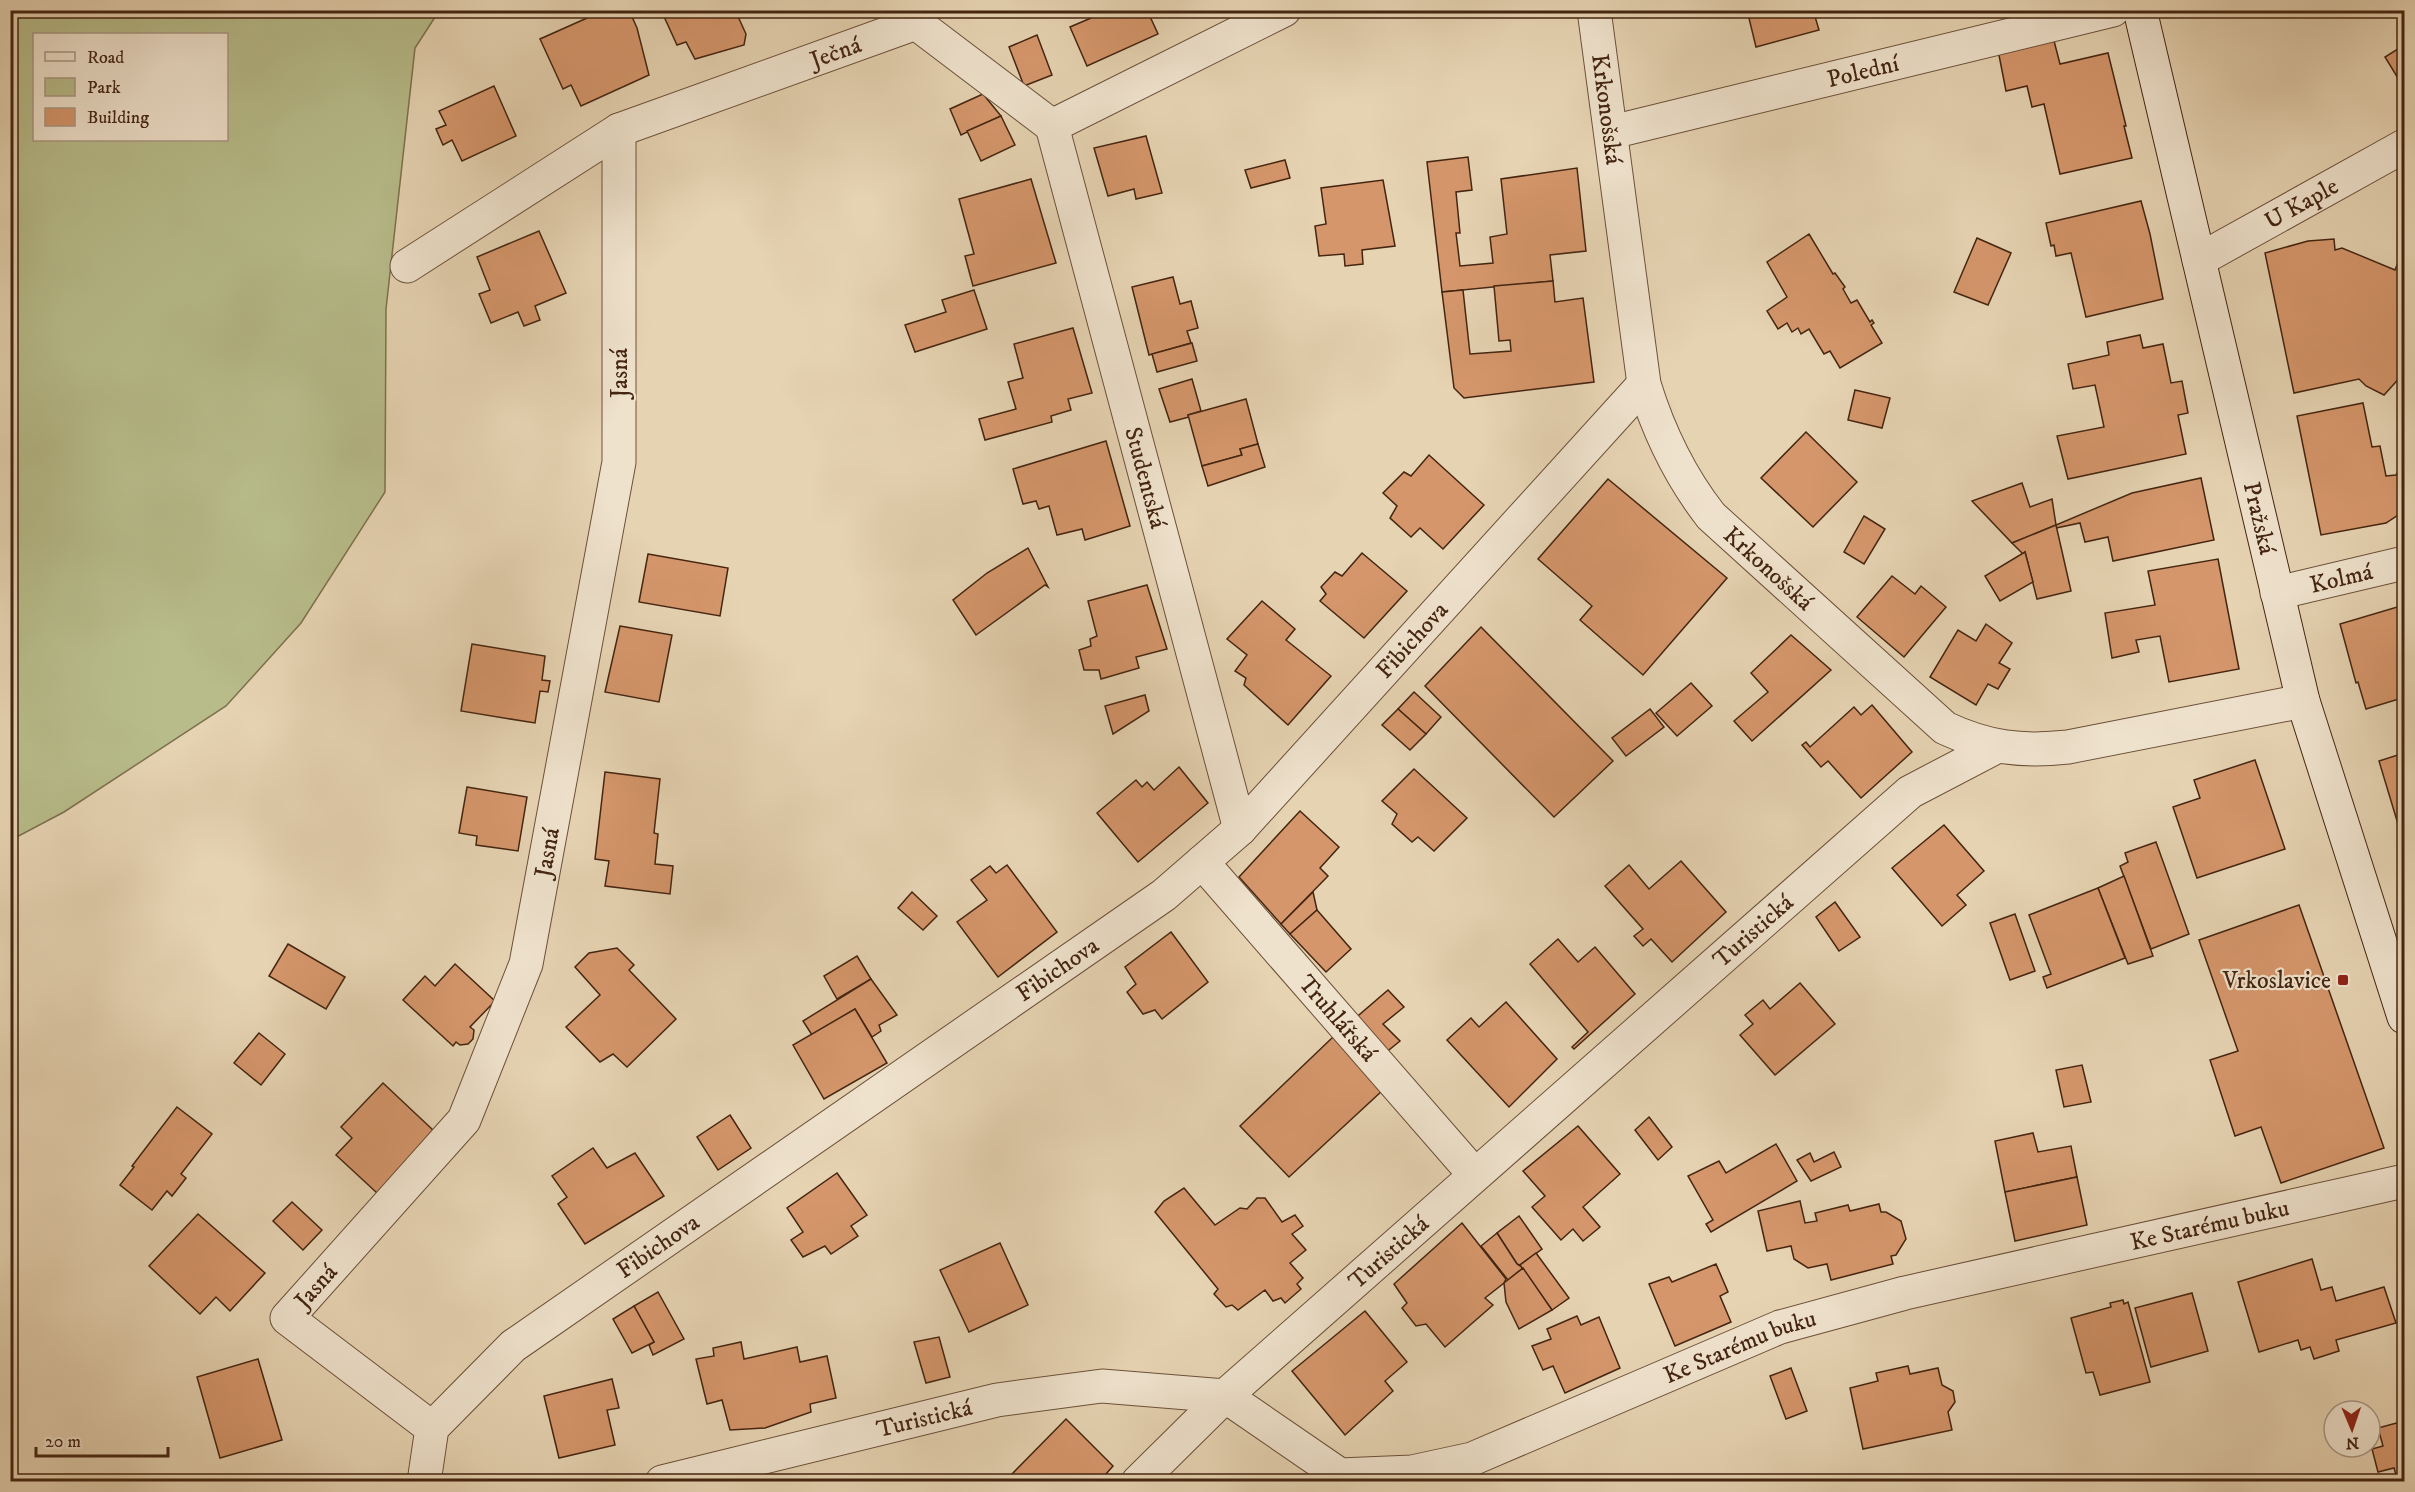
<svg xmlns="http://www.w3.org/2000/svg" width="2415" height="1492" font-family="'IM FELL DW Pica',serif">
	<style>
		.green { fill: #b7bc8a; stroke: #7e704e; stroke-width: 1.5; fill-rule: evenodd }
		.building { fill: #d5966b; stroke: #442511; stroke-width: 1.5 }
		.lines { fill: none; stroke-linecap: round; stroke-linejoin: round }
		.minor-casing { stroke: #6c5039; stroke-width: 35 }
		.tertiary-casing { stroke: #6c5039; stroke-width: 35 }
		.secondary-casing { stroke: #442511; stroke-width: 35 }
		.minor { stroke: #efe2cd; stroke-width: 33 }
		.tertiary { stroke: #efe2cd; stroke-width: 33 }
		.secondary { stroke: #efe2cd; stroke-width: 33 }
		.poi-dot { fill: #8f2418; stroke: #efe2cd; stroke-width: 2 }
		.labels { text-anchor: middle; stroke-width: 4.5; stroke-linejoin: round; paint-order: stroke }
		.street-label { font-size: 24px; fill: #442511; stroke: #efe2cd }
		.poi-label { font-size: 24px; fill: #442511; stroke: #efe2cd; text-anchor: end }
	</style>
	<rect width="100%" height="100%" fill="#e6d3b2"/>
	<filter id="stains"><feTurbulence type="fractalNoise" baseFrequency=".00333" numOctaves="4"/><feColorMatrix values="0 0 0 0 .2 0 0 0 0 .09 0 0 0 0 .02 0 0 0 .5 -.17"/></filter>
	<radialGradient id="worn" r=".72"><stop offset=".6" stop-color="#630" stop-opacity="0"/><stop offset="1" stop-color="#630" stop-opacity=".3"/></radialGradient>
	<path class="green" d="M11,10L439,11L415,48L386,309L385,492L301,623L226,706L64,812L11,840ZM34,34H226V140H34Z"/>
	<g class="building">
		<path d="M584,10H629L637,28L649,75L581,106L571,85L563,89L540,39L587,18Z"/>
		<path d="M661,10H735L746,34L744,45L695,59L686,42L677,45Z"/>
		<path d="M1088,10H1147L1158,34L1087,66L1070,27L1091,18Z"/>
		<path d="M1747,10H1803L1804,15L1814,13L1819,30L1756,47Z"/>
		<path d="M1037,35L1052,75L1024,86L1009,47Z"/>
		<path d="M2053,37L2060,64L2108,53L2126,126H2124L2132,158L2060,174L2044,104L2032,107L2027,86L2006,91L1998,50Z"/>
		<path d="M2404,45V88L2385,57Z"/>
		<path d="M494,86L516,136L462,161L452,140L443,145L436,129L446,125L439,111Z"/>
		<path d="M983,94L1001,116L961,135L950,109Z"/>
		<path d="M1001,116L1015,145L981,161L967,131Z"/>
		<path d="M1146,136L1162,193L1136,199L1134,189L1108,196L1094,148Z"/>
		<path d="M1468,157L1472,190L1456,192L1460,233H1456L1460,266L1493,263L1490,237L1507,234L1501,179L1577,168L1586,251L1550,255L1553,281L1442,292L1427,162Z"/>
		<path d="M1285,160L1290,178L1251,188L1245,170Z"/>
		<path d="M1031,179L1056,263L973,286L965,256L974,254L959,199Z"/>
		<path d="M1383,180L1395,246L1362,250L1363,264L1345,266L1344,254L1319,256L1315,226L1326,224L1321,188Z"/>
		<path d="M2141,201L2150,234L2163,299L2086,317L2071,253L2056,256L2054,245L2051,246L2046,223Z"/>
		<path d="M539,231L566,293L535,306L540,320L524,326L518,312L491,323L479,294L490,290L477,257Z"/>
		<path d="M1809,234L1833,274L1835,273L1845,287L1843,289L1851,303L1857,300L1870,322L1872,320L1874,323L1871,325L1882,343L1840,368L1830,351L1824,354L1809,329L1801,334L1798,328L1792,332L1787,323L1778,329L1767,311L1787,297L1767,262Z"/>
		<path d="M1977,238L2011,253L1988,305L1954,292Z"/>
		<path d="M2334,239L2335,250L2342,248L2395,270L2404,248V373L2384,395L2366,386L2359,379L2294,393L2265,253L2308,241Z"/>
		<path d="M1173,277L1180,304L1191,301L1198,328L1187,331L1191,343L1149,355L1132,287Z"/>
		<path d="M1553,281L1555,302L1583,298L1594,382L1464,398L1454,388L1442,292L1463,290L1470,354L1511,351L1510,340L1499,341L1494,286Z"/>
		<path d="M974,290L987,329L915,352L905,325L946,312L942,300Z"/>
		<path d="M1073,328L1092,393L1068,399L1071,410L1051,416L1052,422L985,440L979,419L1016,409L1008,382L1023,378L1014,344Z"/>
		<path d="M2140,335L2143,348L2163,344L2171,383L2182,381L2188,413L2178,415L2186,454L2068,479L2057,436L2104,427L2095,385L2073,389L2068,364L2109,355L2107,342Z"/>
		<path d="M1192,343L1197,361L1157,372L1152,354Z"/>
		<path d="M1192,379L1201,411L1188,415L1189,417L1170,422L1159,389Z"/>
		<path d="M1855,390L1890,398L1882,428L1848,420Z"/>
		<path d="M1246,399L1258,444L1240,449L1242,455L1202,466L1188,415Z"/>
		<path d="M2363,403L2372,447L2380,446L2386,476L2396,475L2404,462V511L2386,523L2321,535L2297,416Z"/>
		<path d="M1806,432L1857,482L1813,527L1761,478Z"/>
		<path d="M1106,441L1130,526L1085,540L1082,529L1057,535L1049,506L1039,509L1036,501L1023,504L1013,469Z"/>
		<path d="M1258,444L1265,467L1208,486L1202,466L1242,455L1240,449Z"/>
		<path d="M1429,455L1484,505L1443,549L1420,528L1411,537L1390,518L1397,506L1383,493L1404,472L1411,476Z"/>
		<path d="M2201,478L2214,540L2113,561L2108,537L2085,542L2080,523L2056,528V525L2132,493Z"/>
		<path d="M1608,479L1727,578L1643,675L1580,620L1592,606L1538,559Z"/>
		<path d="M2022,483L2030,507L2052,499L2056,525L2012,543L1972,501Z"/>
		<path d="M1864,516L1885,529L1864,564L1844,552Z"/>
		<path d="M2056,525L2071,591L2037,599L2025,552L2023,554L2012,543Z"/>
		<path d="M1028,548L1048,587L1045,585L976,635L953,600L987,573Z"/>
		<path d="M2025,552L2033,582L2000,601L1985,576Z"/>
		<path d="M1362,553L1407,591L1364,638L1320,601L1326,594L1321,587L1335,572L1342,576Z"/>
		<path d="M648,554L728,568L720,616L639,602Z"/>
		<path d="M2218,559L2239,669L2169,682L2160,636L2136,640L2139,652L2112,658L2105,613L2155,605L2148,571Z"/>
		<path d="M1892,576L1915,594L1921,586L1946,607L1904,657L1857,617Z"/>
		<path d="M1147,585L1167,649L1136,657L1139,668L1101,679L1099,670H1084L1079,650L1091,646L1090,639L1097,636L1088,601Z"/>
		<path d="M1262,601L1295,629L1286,640L1331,676L1288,725L1244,685L1246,678L1235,671L1247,655L1227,639Z"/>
		<path d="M2404,605V711L2402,698L2366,709L2358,682L2356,683L2340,624Z"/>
		<path d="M1986,624L2012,643L1999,663L2010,669L1998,689L1988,684L1976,705L1930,677L1958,630L1976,641Z"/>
		<path d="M620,626L672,635L659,702L605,692Z"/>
		<path d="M1481,627L1613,761L1554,817L1425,686Z"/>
		<path d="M1791,635L1831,670L1752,741L1734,721L1768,692L1751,673Z"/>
		<path d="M472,644L545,656L542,680L550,681L548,692L540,691L535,723L461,711Z"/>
		<path d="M1691,683L1712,706L1677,736L1656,713Z"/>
		<path d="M1414,692L1441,717L1426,734L1398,709Z"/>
		<path d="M1145,695L1149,711L1113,734L1105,706Z"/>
		<path d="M1872,705L1912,752L1861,798L1828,761L1821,767L1802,745L1806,742L1810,747L1854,707L1861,715Z"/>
		<path d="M1398,709L1426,734L1410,750L1382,725Z"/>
		<path d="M1650,709L1664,727L1626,756L1612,738Z"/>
		<path d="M2404,753V844L2379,761Z"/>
		<path d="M2255,760L2285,849L2197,878L2173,807L2200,798L2194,780Z"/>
		<path d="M1179,767L1208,803L1138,862L1097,813L1136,780L1142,787L1147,782L1154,790Z"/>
		<path d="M1414,769L1467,818L1434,851L1418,837L1412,842L1392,824L1397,814L1382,801Z"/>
		<path d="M605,772L660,779L654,833L658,834L655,864L673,866L670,894L605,886L609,861L595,859Z"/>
		<path d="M467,787L527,797L518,851L476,845L477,836L459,833Z"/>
		<path d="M1300,811L1339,847L1320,868L1328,876L1281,924L1239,877Z"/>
		<path d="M1944,825L1984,871L1957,895L1966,905L1942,926L1892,868Z"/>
		<path d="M2156,842L2189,934L2151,949L2120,866L2128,862L2125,853Z"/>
		<path d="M1681,861L1726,912L1672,962L1651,939L1643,946L1634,936L1643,929L1605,886L1629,865L1649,889Z"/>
		<path d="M1007,865L1057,932L998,977L957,922L987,900L971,880L990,866L996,873Z"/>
		<path d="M2124,876L2153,956L2128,964L2098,888Z"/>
		<path d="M2098,888L2125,958L2047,988L2043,977L2051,974L2029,915Z"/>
		<path d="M912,892L937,916L923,930L898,908Z"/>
		<path d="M1313,892L1317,910L1290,934L1281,924Z"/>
		<path d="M1835,902L1860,937L1839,951L1816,917Z"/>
		<path d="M2299,905L2384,1148L2281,1183L2261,1127L2235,1136L2210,1060L2238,1051L2199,940Z"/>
		<path d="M1317,910L1351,949L1326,972L1290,934Z"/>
		<path d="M2015,914L2035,971L2010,980L1990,923Z"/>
		<path d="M1171,932L1208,982L1162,1019L1155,1010L1143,1014L1127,992L1136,984L1125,967Z"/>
		<path d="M1558,939L1578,962L1595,947L1635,994L1574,1049L1572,1047L1588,1032L1530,964Z"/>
		<path d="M288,944L345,977L326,1009L269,976Z"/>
		<path d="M617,948L634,965L629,970L676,1019L627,1067L613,1054L600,1062L566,1027L600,995L575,967L589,953Z"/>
		<path d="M857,956L871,979L837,999L824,976Z"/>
		<path d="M455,964L495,1001L470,1027L474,1030L473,1039L468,1044L460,1045L456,1042L453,1046L403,1000L425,976L435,986Z"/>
		<path d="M871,979L897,1015L879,1025L881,1031L872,1037L855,1009L812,1035L803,1021Z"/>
		<path d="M1800,983L1835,1024L1775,1075L1740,1035L1753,1024L1745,1015L1763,1000L1770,1009Z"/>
		<path d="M1388,990L1404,1007L1383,1024L1400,1041L1384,1054L1352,1021Z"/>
		<path d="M1506,1002L1557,1059L1509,1107L1447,1040L1471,1018L1479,1027Z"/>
		<path d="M855,1009L887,1063L824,1099L793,1045Z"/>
		<path d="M259,1033L285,1054L261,1085L234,1063Z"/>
		<path d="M1333,1037L1383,1090L1289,1177L1240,1126Z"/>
		<path d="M2082,1065L2091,1102L2064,1107L2056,1070Z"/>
		<path d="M383,1083L434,1131L377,1193L336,1155L352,1138L341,1127Z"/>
		<path d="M177,1107L212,1134L181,1174L186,1178L172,1196L167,1191L152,1210L120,1185L134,1167L132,1166Z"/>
		<path d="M730,1115L751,1148L718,1170L697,1137Z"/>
		<path d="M1649,1117L1672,1147L1658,1160L1635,1130Z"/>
		<path d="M1578,1126L1620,1174L1583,1207L1600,1227L1583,1241L1573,1229L1561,1240L1532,1207L1545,1196L1523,1171Z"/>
		<path d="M2033,1133L2038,1152L2071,1146L2077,1177L2005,1192L1995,1141Z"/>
		<path d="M1776,1144L1797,1181L1711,1232L1706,1224L1713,1220L1688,1176L1719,1161L1726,1173Z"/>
		<path d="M593,1148L607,1168L635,1153L664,1196L585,1244L558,1204L567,1197L552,1176Z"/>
		<path d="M1834,1152L1841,1167L1811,1181L1797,1160L1810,1153L1814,1162Z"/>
		<path d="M837,1173L867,1215L851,1226L858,1236L831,1254L825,1246L803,1257L791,1240L803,1232L787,1208Z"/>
		<path d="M2077,1177L2087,1225L2015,1241L2005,1192Z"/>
		<path d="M1184,1188L1215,1225L1240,1208L1247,1209L1257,1198H1265L1282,1222L1295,1215L1303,1226L1292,1234L1306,1250L1290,1263L1303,1278L1297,1284L1301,1289L1285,1303L1281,1298L1273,1301L1265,1290L1238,1310L1232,1305L1226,1307L1214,1294L1218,1289L1155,1212L1164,1201Z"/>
		<path d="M1800,1201L1805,1223L1817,1221L1815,1213L1848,1205L1850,1211L1879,1204L1881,1212H1886L1901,1221L1906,1239L1896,1255L1891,1256L1893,1264L1831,1280L1827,1264L1808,1268L1794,1259L1791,1246L1767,1251L1758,1211Z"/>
		<path d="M292,1202L322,1230L303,1250L273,1221Z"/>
		<path d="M198,1214L265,1273L230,1311L216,1297L200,1314L149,1266Z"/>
		<path d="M1519,1216L1542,1249L1520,1265L1517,1264L1497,1233Z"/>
		<path d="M1462,1223L1506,1279L1504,1283L1485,1298L1493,1305L1445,1347L1426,1324L1416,1326L1402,1308L1407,1303L1394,1284Z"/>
		<path d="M1497,1233L1517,1264L1523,1268L1508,1280L1481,1246Z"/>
		<path d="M1000,1243L1028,1305L969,1332L940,1270Z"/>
		<path d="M1536,1253L1569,1298L1552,1310L1520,1265Z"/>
		<path d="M2312,1259L2321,1290L2332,1287L2336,1301L2384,1287L2396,1323L2336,1340L2339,1351L2314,1359L2310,1347L2301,1350L2298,1340L2259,1352L2238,1282Z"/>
		<path d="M1716,1264L1728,1292L1720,1296L1731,1322L1675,1346L1649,1284L1669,1277L1672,1282Z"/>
		<path d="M1523,1268L1552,1310L1519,1329L1506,1302L1504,1283Z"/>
		<path d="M658,1292L684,1339L653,1355L649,1345L654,1342L634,1306Z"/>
		<path d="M2192,1293L2208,1351L2151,1367L2135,1308Z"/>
		<path d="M2123,1300L2124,1304L2128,1302L2150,1382L2100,1395L2093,1372L2086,1373L2071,1318L2111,1307L2110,1303Z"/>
		<path d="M634,1306L654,1342L632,1353L613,1319Z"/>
		<path d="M1365,1311L1407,1362L1385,1381L1393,1391L1345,1435L1292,1371Z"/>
		<path d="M1577,1316L1581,1325L1599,1317L1620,1368L1565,1393L1553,1366L1543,1370L1532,1346L1551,1339L1547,1329Z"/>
		<path d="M939,1337L950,1377L926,1383L914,1342Z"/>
		<path d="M741,1342L744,1359L797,1347L800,1362L827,1356L836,1398L810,1404L811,1412L765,1428L730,1430L722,1400L707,1404L696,1359L714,1356L713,1348Z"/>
		<path d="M258,1359L282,1440L220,1458L197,1377Z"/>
		<path d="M1908,1366L1910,1374L1938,1368L1942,1385L1953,1391L1955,1402L1948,1412L1952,1430L1863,1449L1850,1388L1878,1381L1876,1373Z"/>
		<path d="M1791,1368L1807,1411L1786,1419L1770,1376Z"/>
		<path d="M612,1379L619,1408L607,1410L615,1445L559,1458L544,1396Z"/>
		<path d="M1066,1419L1113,1466L1099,1482H1018L1011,1475Z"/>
		<path d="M2404,1421V1482H2398L2394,1468L2378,1472L2372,1449L2383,1446L2378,1428Z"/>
	</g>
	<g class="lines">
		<defs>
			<g id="minor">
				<path id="s1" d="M1052,126L1240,829"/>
				<path d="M1052,126L1284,10"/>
				<path id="s2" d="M1612,132L2113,10"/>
				<path id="s3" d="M2199,260L2404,146"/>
				<path id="s4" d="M407,266L619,130L916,23L1052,126"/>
				<path id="s5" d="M2277,593L2404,563"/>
				<path id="s6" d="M1202,862L1474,1174"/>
				<path id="s7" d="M432,1428L287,1318L464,1120L526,964L619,462V130"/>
				<path id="s8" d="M424,1482L432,1428L513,1346L1164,895L1240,829L1644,384"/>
				<path id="s9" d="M662,1482L997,1400L1102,1386L1225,1396L1340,1475L1412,1472L1472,1459L1780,1327L1905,1293L2404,1181"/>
				<path id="s10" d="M1138,1482L1225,1396L1910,792L1996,747"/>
			</g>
			<g id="tertiary">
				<path id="s11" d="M1594,10L1644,384C1659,433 1679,475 1711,516L1945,728C1988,748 2021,752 2068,747L2303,701"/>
			</g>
			<g id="secondary">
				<path id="s12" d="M2140,10L2303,701L2404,1017"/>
			</g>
		</defs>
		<use href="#minor" class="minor-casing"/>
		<use href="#tertiary" class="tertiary-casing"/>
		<use href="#secondary" class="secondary-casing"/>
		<use href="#minor" class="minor"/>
		<use href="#tertiary" class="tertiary"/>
		<use href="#secondary" class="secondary"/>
	</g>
	<rect class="poi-dot" x="2337" y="974" width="12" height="12" rx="3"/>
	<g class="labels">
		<g class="street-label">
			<text dy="8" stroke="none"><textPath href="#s4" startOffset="482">Ječná</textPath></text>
			<text dy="8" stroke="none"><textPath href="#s2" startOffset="258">Polední</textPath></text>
			<text dy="8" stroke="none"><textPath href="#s11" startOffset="100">Krkonošská</textPath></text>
			<text dy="8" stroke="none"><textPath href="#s3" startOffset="117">U Kaple</textPath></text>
			<text transform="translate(619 373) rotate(-90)" y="8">Jasná</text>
			<text dy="8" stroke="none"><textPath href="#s1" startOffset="364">Studentská</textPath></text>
			<text dy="8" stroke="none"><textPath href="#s12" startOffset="522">Pražská</textPath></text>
			<text dy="8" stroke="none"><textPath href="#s11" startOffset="604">Krkonošská</textPath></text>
			<text dy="8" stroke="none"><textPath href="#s5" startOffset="66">Kolmá</textPath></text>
			<text dy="8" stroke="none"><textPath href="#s8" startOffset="1318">Fibichova</textPath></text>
			<text dy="8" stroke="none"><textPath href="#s7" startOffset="729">Jasná</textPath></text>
			<text dy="8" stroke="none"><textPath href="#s10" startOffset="826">Turistická</textPath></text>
			<text dy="8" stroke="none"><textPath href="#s8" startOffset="832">Fibichova</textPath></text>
			<text dy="8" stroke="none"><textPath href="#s6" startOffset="207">Truhlářská</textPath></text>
			<text dy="8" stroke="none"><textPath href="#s9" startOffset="1624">Ke Starému buku</textPath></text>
			<text dy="8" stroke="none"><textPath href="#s8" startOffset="346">Fibichova</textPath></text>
			<text dy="8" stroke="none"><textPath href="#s10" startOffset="340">Turistická</textPath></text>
			<text dy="8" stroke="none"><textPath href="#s7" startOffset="225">Jasná</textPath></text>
			<text dy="8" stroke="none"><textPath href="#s9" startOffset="1138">Ke Starému buku</textPath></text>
			<text dy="8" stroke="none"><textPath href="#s9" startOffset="270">Turistická</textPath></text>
		</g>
		<g class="poi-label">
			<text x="2331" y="988">Vrkoslavice</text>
		</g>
	</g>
	<rect width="2415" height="1492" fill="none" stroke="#e6d3b2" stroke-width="36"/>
	<rect x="12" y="12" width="2391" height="1468" fill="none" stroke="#442511" stroke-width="3"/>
	<rect x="18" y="18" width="2379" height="1456" fill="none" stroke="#442511" stroke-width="1.5"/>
	<rect x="33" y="33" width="195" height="108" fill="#efe2cd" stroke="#ab9682" stroke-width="1.5"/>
	<rect x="45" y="52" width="30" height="9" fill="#efe2cd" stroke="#ab9682" stroke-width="1.5"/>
	<text x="87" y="63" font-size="18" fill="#442511">Road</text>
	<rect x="45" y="78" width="30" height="18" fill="#b7bc8a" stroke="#ab9682" stroke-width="1.5"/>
	<text x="87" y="93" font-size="18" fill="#442511">Park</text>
	<rect x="45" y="108" width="30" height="18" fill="#d5966b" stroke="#ab9682" stroke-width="1.5"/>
	<text x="87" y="123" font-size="18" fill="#442511">Building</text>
	<g transform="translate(2352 1429) rotate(178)"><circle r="28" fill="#efe2cd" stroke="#ab9682" stroke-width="1.5"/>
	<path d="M0-4.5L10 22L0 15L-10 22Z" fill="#8f2418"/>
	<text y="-9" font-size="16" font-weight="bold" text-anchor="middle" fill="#442511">N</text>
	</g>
	<path d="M36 1447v9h132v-9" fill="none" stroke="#442511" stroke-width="3"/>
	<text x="45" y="1447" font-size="18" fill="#442511" stroke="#efe2cd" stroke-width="4.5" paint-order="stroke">20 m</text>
	<rect width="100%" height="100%" filter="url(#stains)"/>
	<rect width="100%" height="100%" fill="url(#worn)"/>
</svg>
